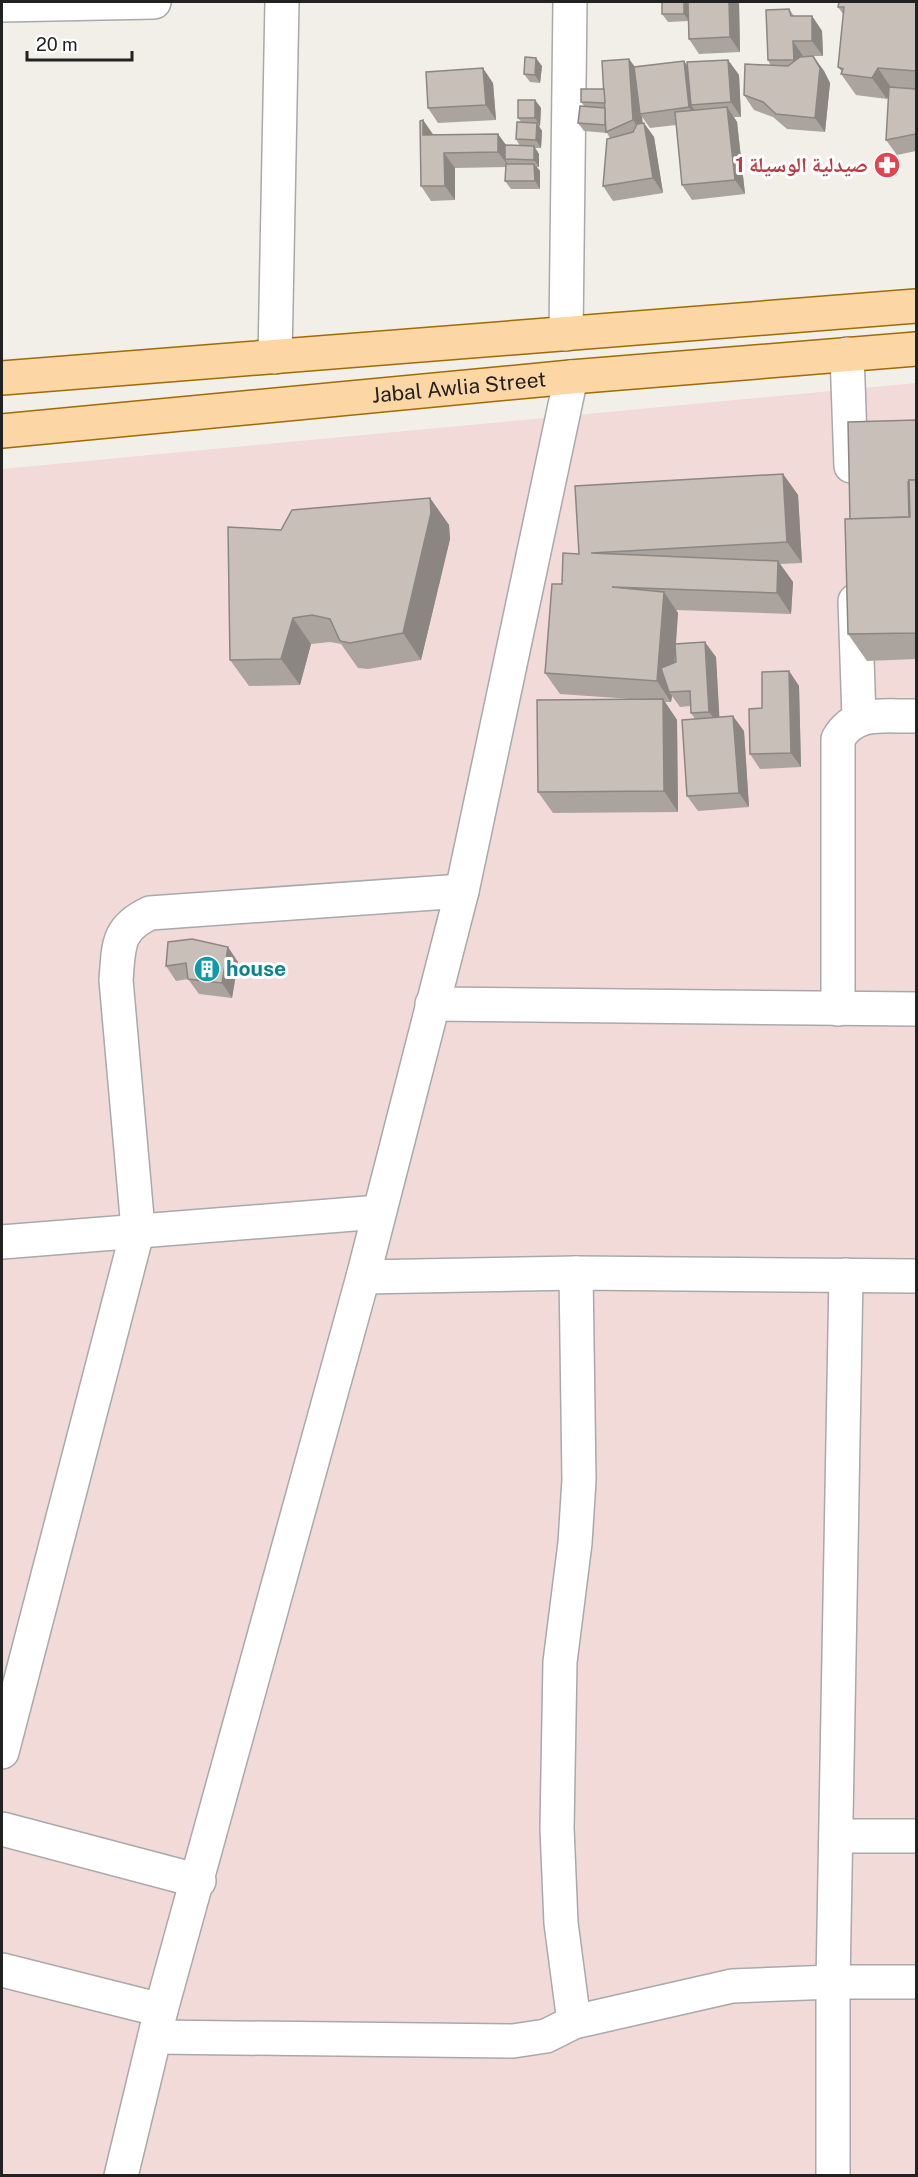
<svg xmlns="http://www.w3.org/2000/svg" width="918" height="2177" font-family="'Public Sans','Noto Naskh Arabic',sans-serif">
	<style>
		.commercial { fill: #f2dad9 }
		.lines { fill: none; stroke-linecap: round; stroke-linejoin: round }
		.minor-casing { stroke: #a9a9a9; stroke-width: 36 }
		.major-casing { stroke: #a06b00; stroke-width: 36 }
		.minor { stroke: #fff; stroke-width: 33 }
		.major { stroke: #fcd6a4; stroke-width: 33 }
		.wall { fill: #aba49e }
		.shaded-wall { fill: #8b8681 }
		.building { fill: #c7bfb8; stroke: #8b8681; stroke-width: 1.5 }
		.labels { text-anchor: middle; stroke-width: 6; stroke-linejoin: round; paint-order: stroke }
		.health-label { font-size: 21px; font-weight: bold; fill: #be3a42; stroke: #fff; text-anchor: end }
		.street-label { font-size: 21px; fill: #222; stroke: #fff }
		.culture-label { font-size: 21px; font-weight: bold; fill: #0d838f; stroke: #fff; text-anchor: start }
	</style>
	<rect width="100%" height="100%" fill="#f2efe9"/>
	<path class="commercial" d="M916,383V2175L2,2176V469Z"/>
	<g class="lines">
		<defs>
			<g id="minor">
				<path d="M2,5L154,2"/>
				<path d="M566,334L570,2"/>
				<path d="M847,354L851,466"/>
				<path d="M275,357L282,2"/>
				<path d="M855,601L859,718"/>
				<path d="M432,1004L916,1009"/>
				<path d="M838,1009V739C855,709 885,717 916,716"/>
				<path d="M2,1242L379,1212"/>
				<path d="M363,1277L576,1273L916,1276"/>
				<path d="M2,1752L138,1229L116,980C119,946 116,929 150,913L462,891"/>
				<path d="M2,1829L199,1881"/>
				<path d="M836,1836H916"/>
				<path d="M2,1970L161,2010"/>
				<path d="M574,2022L561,1923L557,1828L560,1662L575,1543L579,1480L576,1273"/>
				<path d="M155,2037L513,2041L546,2036L574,2022L732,1986L833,1982H916"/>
				<path d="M121,2176L161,2010L363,1277L462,891L571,377"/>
				<path d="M833,2176V1982L846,1275"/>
			</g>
			<g id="major">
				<path d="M2,378L916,306"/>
				<path id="s1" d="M2,431L571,377L916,349"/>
			</g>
		</defs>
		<use href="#minor" class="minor-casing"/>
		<use href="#major" class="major-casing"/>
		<use href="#minor" class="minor"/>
		<use href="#major" class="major"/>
	</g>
	<g class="wall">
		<path d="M739,2L740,52L699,54L689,39L688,21L668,22L662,14Z"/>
		<path d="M916,2V151L897,155L886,140L889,95L887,99L856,95L841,74L842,72L838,67L843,14L838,7Z"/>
		<path d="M789,9L794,16H812L822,31L823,56H813L824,71L830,83L825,132L787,129L773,117L754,110L744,95L771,66L768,60Z"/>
		<path d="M629,59L635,67L684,61L688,67L728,60L739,75L741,117H734L737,122L745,194L692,200L682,185L676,125L650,128L642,117L643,123L654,137L663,193L613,201L603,186L610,138L607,133L584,131L578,123L584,106L581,102L604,89Z"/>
		<path d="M542,66L540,83L530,82L524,74Z"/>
		<path d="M493,83L496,120L438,123L428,108Z"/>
		<path d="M535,100L541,108L540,126H539L542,131L541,148H535L539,154V167H537L540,171V189H511L505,181L506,167L455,168V200L431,201L421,186L423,120L433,134H498L506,145L520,146L516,139L521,122L518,118Z"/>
		<path d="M916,420V659L867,661L848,634L850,519Z"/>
		<path d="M783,474L798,495L802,563L780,564L793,582L791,614L676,610L678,613L676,644L716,657L719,717L744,731L749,807L698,811L687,796L695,719L691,713V706L680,707L672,696L671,702H665L677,720L678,812L553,813L538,792L631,699L560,694L545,673L562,584L579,554Z"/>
		<path d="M430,498L449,525L450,539L421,660L368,669L358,668L341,644L330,642L311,644L300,685L249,686L230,660L281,530Z"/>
		<path d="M789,671L799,686L801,767L760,769L750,754L762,708Z"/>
		<path d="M168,942L238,962L232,998L199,994L188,979L176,981L166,966Z"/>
	</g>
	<g class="shaded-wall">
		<path d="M684,2H689V21L684,14Z"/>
		<path d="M729,2H739L740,52L730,37Z"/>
		<path d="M812,16L822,31L823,56L812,41Z"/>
		<path d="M793,41L803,56L804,75L794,60Z"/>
		<path d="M813,56L824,71L830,83L825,132L815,118Z"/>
		<path d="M536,58L542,66L540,83L535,75Z"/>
		<path d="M629,59L640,74V114L642,117L643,135L633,120Z"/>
		<path d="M728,60L739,75L741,117L731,102Z"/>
		<path d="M684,61L694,76L691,105L699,116L700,122L689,107Z"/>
		<path d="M483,68L493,83L496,120L486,105Z"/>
		<path d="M878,68L892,89L887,99L872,78Z"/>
		<path d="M535,100L541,108L540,126L535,118Z"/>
		<path d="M727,107L737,122L745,194L735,180Z"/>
		<path d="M423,120L433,135H423Z"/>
		<path d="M537,123L542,131L541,148L536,140Z"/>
		<path d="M644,123L654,137L663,193L653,178Z"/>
		<path d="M498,134L508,148L505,159L509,167L498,152Z"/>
		<path d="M534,146L539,154V167L534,160Z"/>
		<path d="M444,153L455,168V200L445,186Z"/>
		<path d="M534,164L540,171V189L535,181Z"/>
		<path d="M783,474L798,495L802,563L787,542Z"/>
		<path d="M430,498L449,525L450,539L421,660L403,633Z"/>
		<path d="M778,561L793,582L791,614L777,593Z"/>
		<path d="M664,592L678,613L672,692H669L672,696L671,702L657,681Z"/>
		<path d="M293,618L311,644L300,685L281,659Z"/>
		<path d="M705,642L716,657L720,727L709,712Z"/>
		<path d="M789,671L799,686L801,767L791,753Z"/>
		<path d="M663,699L677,720L678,812L664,791Z"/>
		<path d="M733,716L744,731L749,807L739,793Z"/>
		<path d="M228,947L238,962L232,998L222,983Z"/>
	</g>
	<g class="building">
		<rect x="662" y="2" width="22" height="12"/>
		<path d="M688,2H729L730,37L689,39Z"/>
		<path d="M839,2H916V71L878,68L872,78L841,74L843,69L838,67L844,7H838Z"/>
		<path d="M789,9L791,16H812V41H793L794,60H768L766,10Z"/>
		<path d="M813,56L820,68L815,118L776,114L763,102L744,95L745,64L788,66L800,57Z"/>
		<path d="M525,57L536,58L535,75L524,74Z"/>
		<path d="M629,59L633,120L606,132L602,61Z"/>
		<path d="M728,60L731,102L691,105L687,62Z"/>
		<path d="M684,61L689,107L640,114L634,67Z"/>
		<path d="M483,68L486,105L428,108L426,72Z"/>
		<path d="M889,87L916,89V134L886,140Z"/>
		<path d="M581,89H604L605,103L581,102Z"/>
		<rect x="518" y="100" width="17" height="18"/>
		<path d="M580,106L605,108V125L578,123Z"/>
		<path d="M727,107L735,180L682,185L675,112Z"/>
		<path d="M423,120V135L498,134V152L444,153L445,186H421L420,121Z"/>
		<path d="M517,122L537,123L536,140L516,139Z"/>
		<path d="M644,123L653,178L603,186L607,139L633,132L637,124Z"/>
		<path d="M505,145L534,146V160L505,159Z"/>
		<path d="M506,164H534L535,181H505Z"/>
		<path d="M916,420V480H909V482H908L909,517L850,519L848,422Z"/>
		<path d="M783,474L787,542L591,553L778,561L777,593L612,587L664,592L657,681L545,673L552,584H562L563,553L579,554L575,486Z"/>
		<path d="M909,480H916V633L848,634L845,519L910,517Z"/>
		<path d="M430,498L431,513L403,633L350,643L340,641L330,619L312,615L293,618L281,659L230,660L228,527L281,530L292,510Z"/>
		<path d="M705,642L709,712L691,713L690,691L669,692L661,668L676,662L675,644Z"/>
		<path d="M789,671L791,753L750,754L749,709L762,708V672Z"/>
		<path d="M663,699L664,791L538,792L537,700Z"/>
		<path d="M733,716L739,793L687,796L682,720Z"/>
		<path d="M192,939L228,947L222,983L188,979L186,963L166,966L168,942Z"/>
	</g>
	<defs>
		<symbol id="pharmacy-disc" viewBox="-11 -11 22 22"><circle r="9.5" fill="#e0444e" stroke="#fff"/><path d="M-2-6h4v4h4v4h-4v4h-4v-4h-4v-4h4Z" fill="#fff"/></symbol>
		<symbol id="building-disc" viewBox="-11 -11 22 22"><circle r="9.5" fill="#0f9aa8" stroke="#fff"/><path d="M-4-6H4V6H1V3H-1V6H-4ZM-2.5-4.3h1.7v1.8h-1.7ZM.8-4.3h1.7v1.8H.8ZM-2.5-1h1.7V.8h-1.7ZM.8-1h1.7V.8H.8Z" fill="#fff"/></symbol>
	</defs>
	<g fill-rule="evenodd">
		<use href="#pharmacy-disc" x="872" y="150" width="30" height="30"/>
		<use href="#building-disc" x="192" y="954" width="30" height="30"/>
	</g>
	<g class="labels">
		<g class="health-label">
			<text x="868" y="172">صيدلية الوسيلة 1</text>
		</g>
		<g class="street-label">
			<text dy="7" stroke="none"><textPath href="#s1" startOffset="459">Jabal Awlia Street</textPath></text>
		</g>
		<g class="culture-label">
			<text x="226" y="976">house</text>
		</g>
	</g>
	<rect width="918" height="2177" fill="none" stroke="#222222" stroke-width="6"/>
	<path d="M27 51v9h105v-9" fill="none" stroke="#222222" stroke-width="3"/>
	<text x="36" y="51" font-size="18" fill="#222222" stroke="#ffffff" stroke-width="4.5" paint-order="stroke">20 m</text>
</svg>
